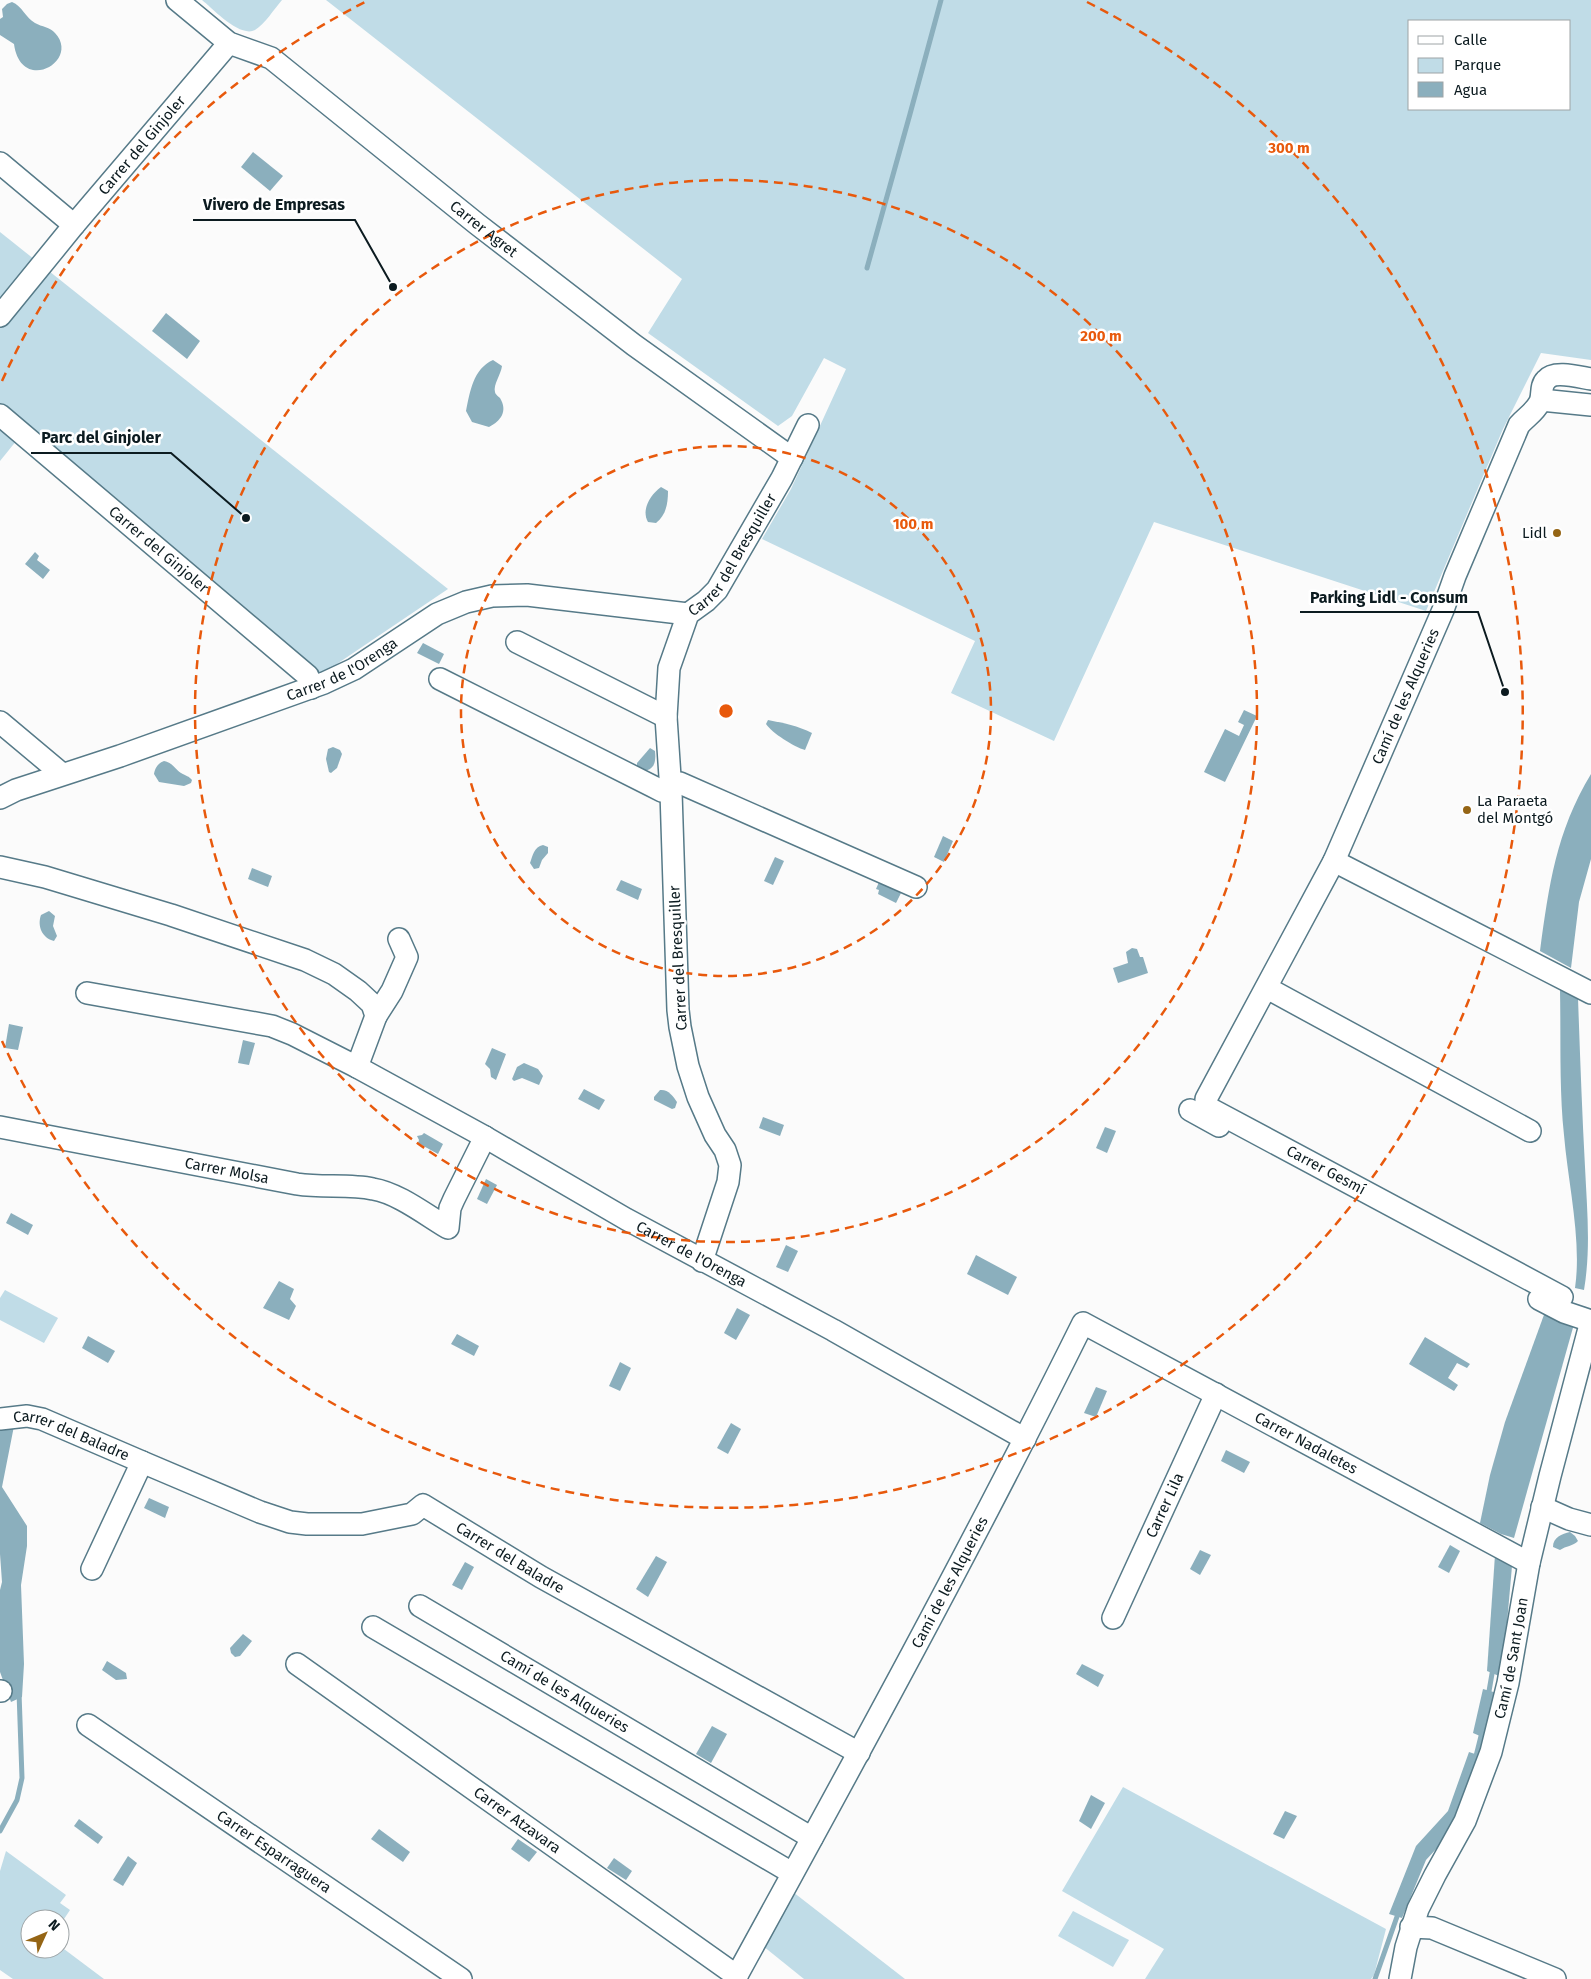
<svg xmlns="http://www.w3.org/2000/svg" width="1591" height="1979" font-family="'Fira Sans',sans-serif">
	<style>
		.green { fill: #c0dce7; fill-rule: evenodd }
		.water { fill: #8bafbd }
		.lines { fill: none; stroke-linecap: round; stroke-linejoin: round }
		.stream { stroke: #8bafbd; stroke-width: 5 }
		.street-casing { stroke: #567a88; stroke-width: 24 }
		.street { stroke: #fff; stroke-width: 21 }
		.ring { fill: none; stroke: #e8590c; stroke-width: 2.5; stroke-dasharray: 9 6 }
		.poi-dot { fill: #956515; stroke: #fff; stroke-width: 2 }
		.labels { text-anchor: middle; stroke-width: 5; stroke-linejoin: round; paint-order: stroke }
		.street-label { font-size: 15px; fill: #0c1b20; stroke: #fff }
		.poi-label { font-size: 15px; fill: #0c1b20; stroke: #fff; text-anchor: end }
		.centre { fill: #e8590c; stroke: #fff; stroke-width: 2.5 }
		.ring-label { font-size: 15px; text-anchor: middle; font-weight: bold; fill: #e8590c; stroke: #fff; stroke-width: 5; stroke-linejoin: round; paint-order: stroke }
		.leader { fill: none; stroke: #0c1b20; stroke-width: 2 }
		.callout-dot { fill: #0c1b20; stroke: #fff; stroke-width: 2 }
		.callout-label { font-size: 16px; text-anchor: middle; font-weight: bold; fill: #0c1b20; stroke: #fff; stroke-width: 5; stroke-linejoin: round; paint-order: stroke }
	</style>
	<rect width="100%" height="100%" fill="#fbfbfb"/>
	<g class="green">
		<path d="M202,0H282C274,9 265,24 255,30C240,38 213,9 202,0Z"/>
		<path d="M326,0H1591V360L1541,353L1503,429L1426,611L1154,522L1054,741L951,693L975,641L762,539L791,489L846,369L824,358L792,416L778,426L648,333L682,279ZM1410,21H1570V109H1410Z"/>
		<path d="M0,232L448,589L319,676L0,403Z"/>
		<path d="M0,426L17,440L0,461Z"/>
		<path d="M5,1290L58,1318L44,1343L0,1320V1298Z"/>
		<path d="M1123,1787L1386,1929L1374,1975L1371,1979H1145L1164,1949L1062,1891Z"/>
		<path d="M6,1851L66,1895L60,1903L70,1910L60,1925V1919H30V1949H60V1946L104,1979H13L0,1970V1871Z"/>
		<path d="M793,1892L905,1979H804L763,1946Z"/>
		<path d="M1073,1911L1129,1940L1113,1967L1058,1936Z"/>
	</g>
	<g class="water">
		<path d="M12,2C22,6 26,18 35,23C42,27 50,27 55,33C81,61 21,95 14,44L0,35V19L3,17L2,9L7,4Z"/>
		<path d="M253,152L283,176L270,191L241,167Z"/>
		<path d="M166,313L200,341L187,359L152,331Z"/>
		<path d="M493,360L502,366C501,374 493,385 495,392C495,394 499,397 500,398C508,411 501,421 489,427L472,422L466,411C470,392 473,369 493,360Z"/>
		<path d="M661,487L668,491C668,504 666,515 656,523L648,522C641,510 650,495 661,487Z"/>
		<path d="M35,552L39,556L37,560L50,570L43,579L25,564Z"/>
		<path d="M423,643L444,654L439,664L417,653Z"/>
		<path d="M1244,710L1257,716L1225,782L1204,772L1225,729L1239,736L1244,725L1238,722Z"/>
		<path d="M768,720C784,723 798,726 812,733L805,750C794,747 772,733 766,724Z"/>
		<path d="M333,747L340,750L342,754L337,768L331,773L329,772L326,759L328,749Z"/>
		<path d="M650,748L655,751C656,761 655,770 643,771L637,767V763Z"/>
		<path d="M164,761C173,763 175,769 181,773C186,776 189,776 192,780L191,783L184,786L159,782L154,774C155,768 158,763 164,761Z"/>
		<path d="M1591,774V859L1579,902L1571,968L1540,951C1549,885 1556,832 1591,774Z"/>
		<path d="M943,836L953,841L944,862L934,857Z"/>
		<path d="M543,845L548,847V853L542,860L539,868L534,869L530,863C533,855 534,847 543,845Z"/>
		<path d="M775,857L784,861L773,885L764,881Z"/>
		<path d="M252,868L272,876L268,887L248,879Z"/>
		<path d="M621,880L642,889L638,900L616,890Z"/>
		<path d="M879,882L901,893L896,903L878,894L879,890L876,889Z"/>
		<path d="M49,911L55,916L53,926L57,936L54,941C42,938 37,926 41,915Z"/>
		<path d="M1132,948L1137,949L1140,957H1143L1148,973L1118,983L1113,968L1128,963L1126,952Z"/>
		<path d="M1560,990L1578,998C1580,1054 1582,1111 1585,1167C1587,1209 1591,1248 1584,1290L1575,1288C1582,1241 1568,1183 1564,1135C1559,1088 1561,1037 1560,990Z"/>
		<path d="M9,1024L23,1027L18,1050L5,1048Z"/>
		<path d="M243,1040L255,1043L249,1065L238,1063Z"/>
		<path d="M492,1048L506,1054L496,1080L491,1077L490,1069L485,1064Z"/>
		<path d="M524,1063L538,1069L543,1076L539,1085L522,1078L514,1081L512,1079L517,1067Z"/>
		<path d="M584,1089L605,1100L599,1110L578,1099Z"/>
		<path d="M660,1090C668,1089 673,1096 677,1102L675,1108L672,1109L654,1100V1097Z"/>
		<path d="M763,1117L784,1125L780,1136L759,1128Z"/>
		<path d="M1105,1127L1116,1131L1107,1153L1096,1148Z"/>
		<path d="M424,1133L443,1144L438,1154L418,1143L419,1140L417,1136L422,1135Z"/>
		<path d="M486,1179L497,1185L487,1204L477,1199Z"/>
		<path d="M11,1213L33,1225L28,1235L6,1223Z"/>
		<path d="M786,1245L798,1251L788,1272L776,1267Z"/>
		<path d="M976,1255L1017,1277L1008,1295L967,1274Z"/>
		<path d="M279,1281L294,1289L290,1299L296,1306L289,1320L263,1308Z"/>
		<path d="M737,1308L750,1315L736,1340L724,1333Z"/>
		<path d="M1545,1312L1574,1324L1514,1538L1501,1534L1480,1523L1490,1475L1505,1422Z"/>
		<path d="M457,1334L479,1346L474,1356L451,1344Z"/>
		<path d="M88,1336L115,1351L108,1363L82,1348Z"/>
		<path d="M1425,1337L1470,1364L1467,1368L1457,1363L1448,1378L1458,1385L1454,1391L1409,1364Z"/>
		<path d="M620,1362L631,1368L620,1391L609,1386Z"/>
		<path d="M1096,1387L1107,1391L1096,1417L1084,1413Z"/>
		<path d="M731,1423L741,1429L728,1454L717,1448Z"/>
		<path d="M14,1426L2,1487L27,1526V1546L21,1585L24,1664L22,1697L11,1702L0,1672V1590L2,1582L0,1554V1430Z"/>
		<path d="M1226,1450L1250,1462L1244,1473L1221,1461Z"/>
		<path d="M149,1498L169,1507L165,1518L144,1508Z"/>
		<path d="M1570,1532L1575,1536L1578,1541C1573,1546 1566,1546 1560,1550L1553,1547C1553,1537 1562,1534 1570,1532Z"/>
		<path d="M1450,1545L1460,1551L1449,1573L1438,1567Z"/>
		<path d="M1200,1550L1211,1555L1200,1575L1190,1569Z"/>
		<path d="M1495,1555L1512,1566L1504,1657L1499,1676L1487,1671Z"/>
		<path d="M656,1556L667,1562L648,1597L636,1589Z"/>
		<path d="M465,1562L474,1567L462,1590L452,1585Z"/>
		<path d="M243,1634L252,1641L240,1656L235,1657L231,1653L230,1648Z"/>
		<path d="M107,1661L126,1673L127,1679L116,1680L102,1670Z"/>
		<path d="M1082,1664L1104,1675L1098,1687L1076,1674Z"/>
		<path d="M1483,1689L1497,1693L1487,1739L1473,1733Z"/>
		<path d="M712,1726L727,1734L711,1763L696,1754Z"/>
		<path d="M1469,1752L1481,1756L1448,1836L1426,1860L1402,1918L1389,1914L1416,1846L1448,1811Z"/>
		<path d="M1091,1795L1105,1803L1091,1829L1079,1821Z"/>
		<path d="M1285,1811L1297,1816L1284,1839L1273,1834Z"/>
		<path d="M79,1819L103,1837L98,1844L74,1826Z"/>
		<path d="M379,1829L410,1852L403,1862L371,1839Z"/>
		<path d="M518,1839L537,1852L529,1862L511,1849Z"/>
		<path d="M128,1856L137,1863L123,1886L113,1880Z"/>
		<path d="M614,1858L632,1871L626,1880L607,1868Z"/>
	</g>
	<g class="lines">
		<g class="stream">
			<path d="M867,268L910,114L941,0"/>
			<path d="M1488,1697L1493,1668"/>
			<path d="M1475,1760L1482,1732"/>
			<path d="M0,1831L17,1800L22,1778L19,1692"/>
			<path d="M1375,1979L1399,1911"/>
		</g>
		<defs>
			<g id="street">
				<path id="s1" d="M177,0L229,43L271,58L477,224L634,345L792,458"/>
				<path d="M0,163L74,225"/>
				<path id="s2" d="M0,316L74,225L229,43"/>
				<path d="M1541,400L1591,405"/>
				<path id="s3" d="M0,415L308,676L311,688"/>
				<path d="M517,642L666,717"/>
				<path d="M440,679L652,786L662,791L671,792"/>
				<path d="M0,722L62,774"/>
				<path d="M671,783H680L916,887"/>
				<path id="s4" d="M0,798L16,790L120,756L324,683L354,669L437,614L466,602L492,596L527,595L688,614"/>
				<path d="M1334,861L1591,993"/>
				<path id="s5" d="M0,867L45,877L171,915L305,960L334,974L358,991L372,1004L376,1016L357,1067L485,1137L626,1219L833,1330L1025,1439"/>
				<path d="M1267,988L1530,1131"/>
				<path d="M87,993L272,1026L292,1034L357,1067"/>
				<path d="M376,1016L392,991L407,957L399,939"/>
				<path d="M1190,1110L1219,1126"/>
				<path id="s6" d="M0,1127L297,1184C322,1188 349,1184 373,1189C398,1193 426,1215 448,1228L450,1208L454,1199L485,1137"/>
				<path id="s7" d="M702,1261L728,1182L730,1165L725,1150L715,1135L698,1097L688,1066L680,1027L678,1010L671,792L666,717L669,668L688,614L706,601L717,590L782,478L808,425"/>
				<path id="s8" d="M1562,1297L1209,1108L1206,1103V1099L1334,861L1443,610L1455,576L1519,425C1527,416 1534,413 1540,402C1543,395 1540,386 1546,380C1554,370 1579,377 1591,379"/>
				<path d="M1539,1299L1564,1312L1591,1321"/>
				<path id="s9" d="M0,1419L27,1416L42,1419L142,1462L92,1569"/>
				<path id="s10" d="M142,1462L260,1512L290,1522L307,1524H362L412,1514L423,1505L541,1577L859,1753"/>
				<path d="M1542,1507L1569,1519L1591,1525"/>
				<path id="s11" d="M420,1606L812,1838"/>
				<path id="s12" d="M1113,1618L1216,1394"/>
				<path d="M373,1627L792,1873"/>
				<path id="s13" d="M297,1664L737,1976"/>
				<path d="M0,1691H1"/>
				<path id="s14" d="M88,1725L461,1979"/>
				<path d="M1411,1927L1432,1928L1555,1979"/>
				<path id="s15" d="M735,1979C854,1762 973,1545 1083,1323L1529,1563"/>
				<path id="s16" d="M1400,1979L1406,1947L1418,1909L1435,1875L1465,1821L1491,1752L1508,1683L1529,1563L1550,1476L1591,1321"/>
			</g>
		</defs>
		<use href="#street" class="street-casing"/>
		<use href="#street" class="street"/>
	</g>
	<g class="ring">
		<circle cx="726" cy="711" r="265"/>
		<circle cx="726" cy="711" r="531"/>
		<path d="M2 381A796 796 0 0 1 365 2M1087 2A796 796 0 1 1 2 1041"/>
	</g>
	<g class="poi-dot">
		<circle cx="1557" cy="533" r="5"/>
		<circle cx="1467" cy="810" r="5"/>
	</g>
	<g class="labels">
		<g class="street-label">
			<text dy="5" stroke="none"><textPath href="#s2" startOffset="222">Carrer del Ginjoler</textPath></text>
			<text dy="5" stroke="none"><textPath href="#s1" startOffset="385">Carrer Agret</textPath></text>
			<text dy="5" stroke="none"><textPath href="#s3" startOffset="208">Carrer del Ginjoler</textPath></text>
			<text dy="5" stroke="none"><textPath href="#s7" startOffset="740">Carrer del Bresquiller</textPath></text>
			<text dy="5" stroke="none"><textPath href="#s4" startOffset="366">Carrer de l'Orenga</textPath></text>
			<text dy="5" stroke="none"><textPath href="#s8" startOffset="860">Camí de les Alqueries</textPath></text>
			<text transform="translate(678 958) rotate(-93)" y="5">Carrer del Bresquiller</text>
			<text transform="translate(1326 1170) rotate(28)" y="5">Carrer Gesmí</text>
			<text dy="5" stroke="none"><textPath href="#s6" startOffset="231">Carrer Molsa</textPath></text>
			<text dy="5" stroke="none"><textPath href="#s5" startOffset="850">Carrer de l'Orenga</textPath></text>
			<text dy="5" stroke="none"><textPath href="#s9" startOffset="75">Carrer del Baladre</textPath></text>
			<text dy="5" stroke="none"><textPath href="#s15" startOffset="996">Carrer Nadaletes</textPath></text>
			<text dy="5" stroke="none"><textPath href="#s12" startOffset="124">Carrer Lila</textPath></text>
			<text dy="5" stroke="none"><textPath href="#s10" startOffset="399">Carrer del Baladre</textPath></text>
			<text dy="5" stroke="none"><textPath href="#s15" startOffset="451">Camí de les Alqueries</textPath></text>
			<text dy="5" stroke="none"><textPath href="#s16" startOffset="342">Camí de Sant Joan</textPath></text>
			<text dy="5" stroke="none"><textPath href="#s11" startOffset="168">Camí de les Alqueries</textPath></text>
			<text dy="5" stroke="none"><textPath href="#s13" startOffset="270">Carrer Atzavara</textPath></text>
			<text dy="5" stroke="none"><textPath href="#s14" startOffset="225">Carrer Esparraguera</textPath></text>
		</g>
		<g class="poi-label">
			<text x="1547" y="538">Lidl</text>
			<text x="1477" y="806" text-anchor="start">La Paraeta<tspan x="1477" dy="17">del Montgó</tspan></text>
		</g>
	</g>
	<circle cx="726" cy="711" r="8" class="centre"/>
	<g class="ring-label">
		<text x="1289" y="153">300 m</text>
		<text x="1101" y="341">200 m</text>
		<text x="913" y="529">100 m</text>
	</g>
	<path class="leader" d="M393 287L355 220H193M246 518L171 453H31M1505 692L1478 612H1300"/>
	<g class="callout-dot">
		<circle cx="393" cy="287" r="5"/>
		<circle cx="246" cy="518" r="5"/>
		<circle cx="1505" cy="692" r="5"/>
	</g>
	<g class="callout-label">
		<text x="274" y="210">Vivero de Empresas</text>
		<text x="101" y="443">Parc del Ginjoler</text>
		<text x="1389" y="603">Parking Lidl - Consum</text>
	</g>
	<rect x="1408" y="20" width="162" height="90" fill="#ffffff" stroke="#9ea4a6"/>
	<rect x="1418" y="36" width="25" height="8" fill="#ffffff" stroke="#9ea4a6"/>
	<text x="1454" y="45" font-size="15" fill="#0c1b20">Calle</text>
	<rect x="1418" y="58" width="25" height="15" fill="#c0dce7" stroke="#9ea4a6"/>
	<text x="1454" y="70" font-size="15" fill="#0c1b20">Parque</text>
	<rect x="1418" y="82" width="25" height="15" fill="#8bafbd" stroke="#9ea4a6"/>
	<text x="1454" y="95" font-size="15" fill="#0c1b20">Agua</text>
	<g transform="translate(45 1934) rotate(46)"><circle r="24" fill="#ffffff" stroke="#9ea4a6"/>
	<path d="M0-4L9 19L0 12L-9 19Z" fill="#956515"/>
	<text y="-8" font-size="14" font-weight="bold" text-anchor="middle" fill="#0c1b20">N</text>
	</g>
</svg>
